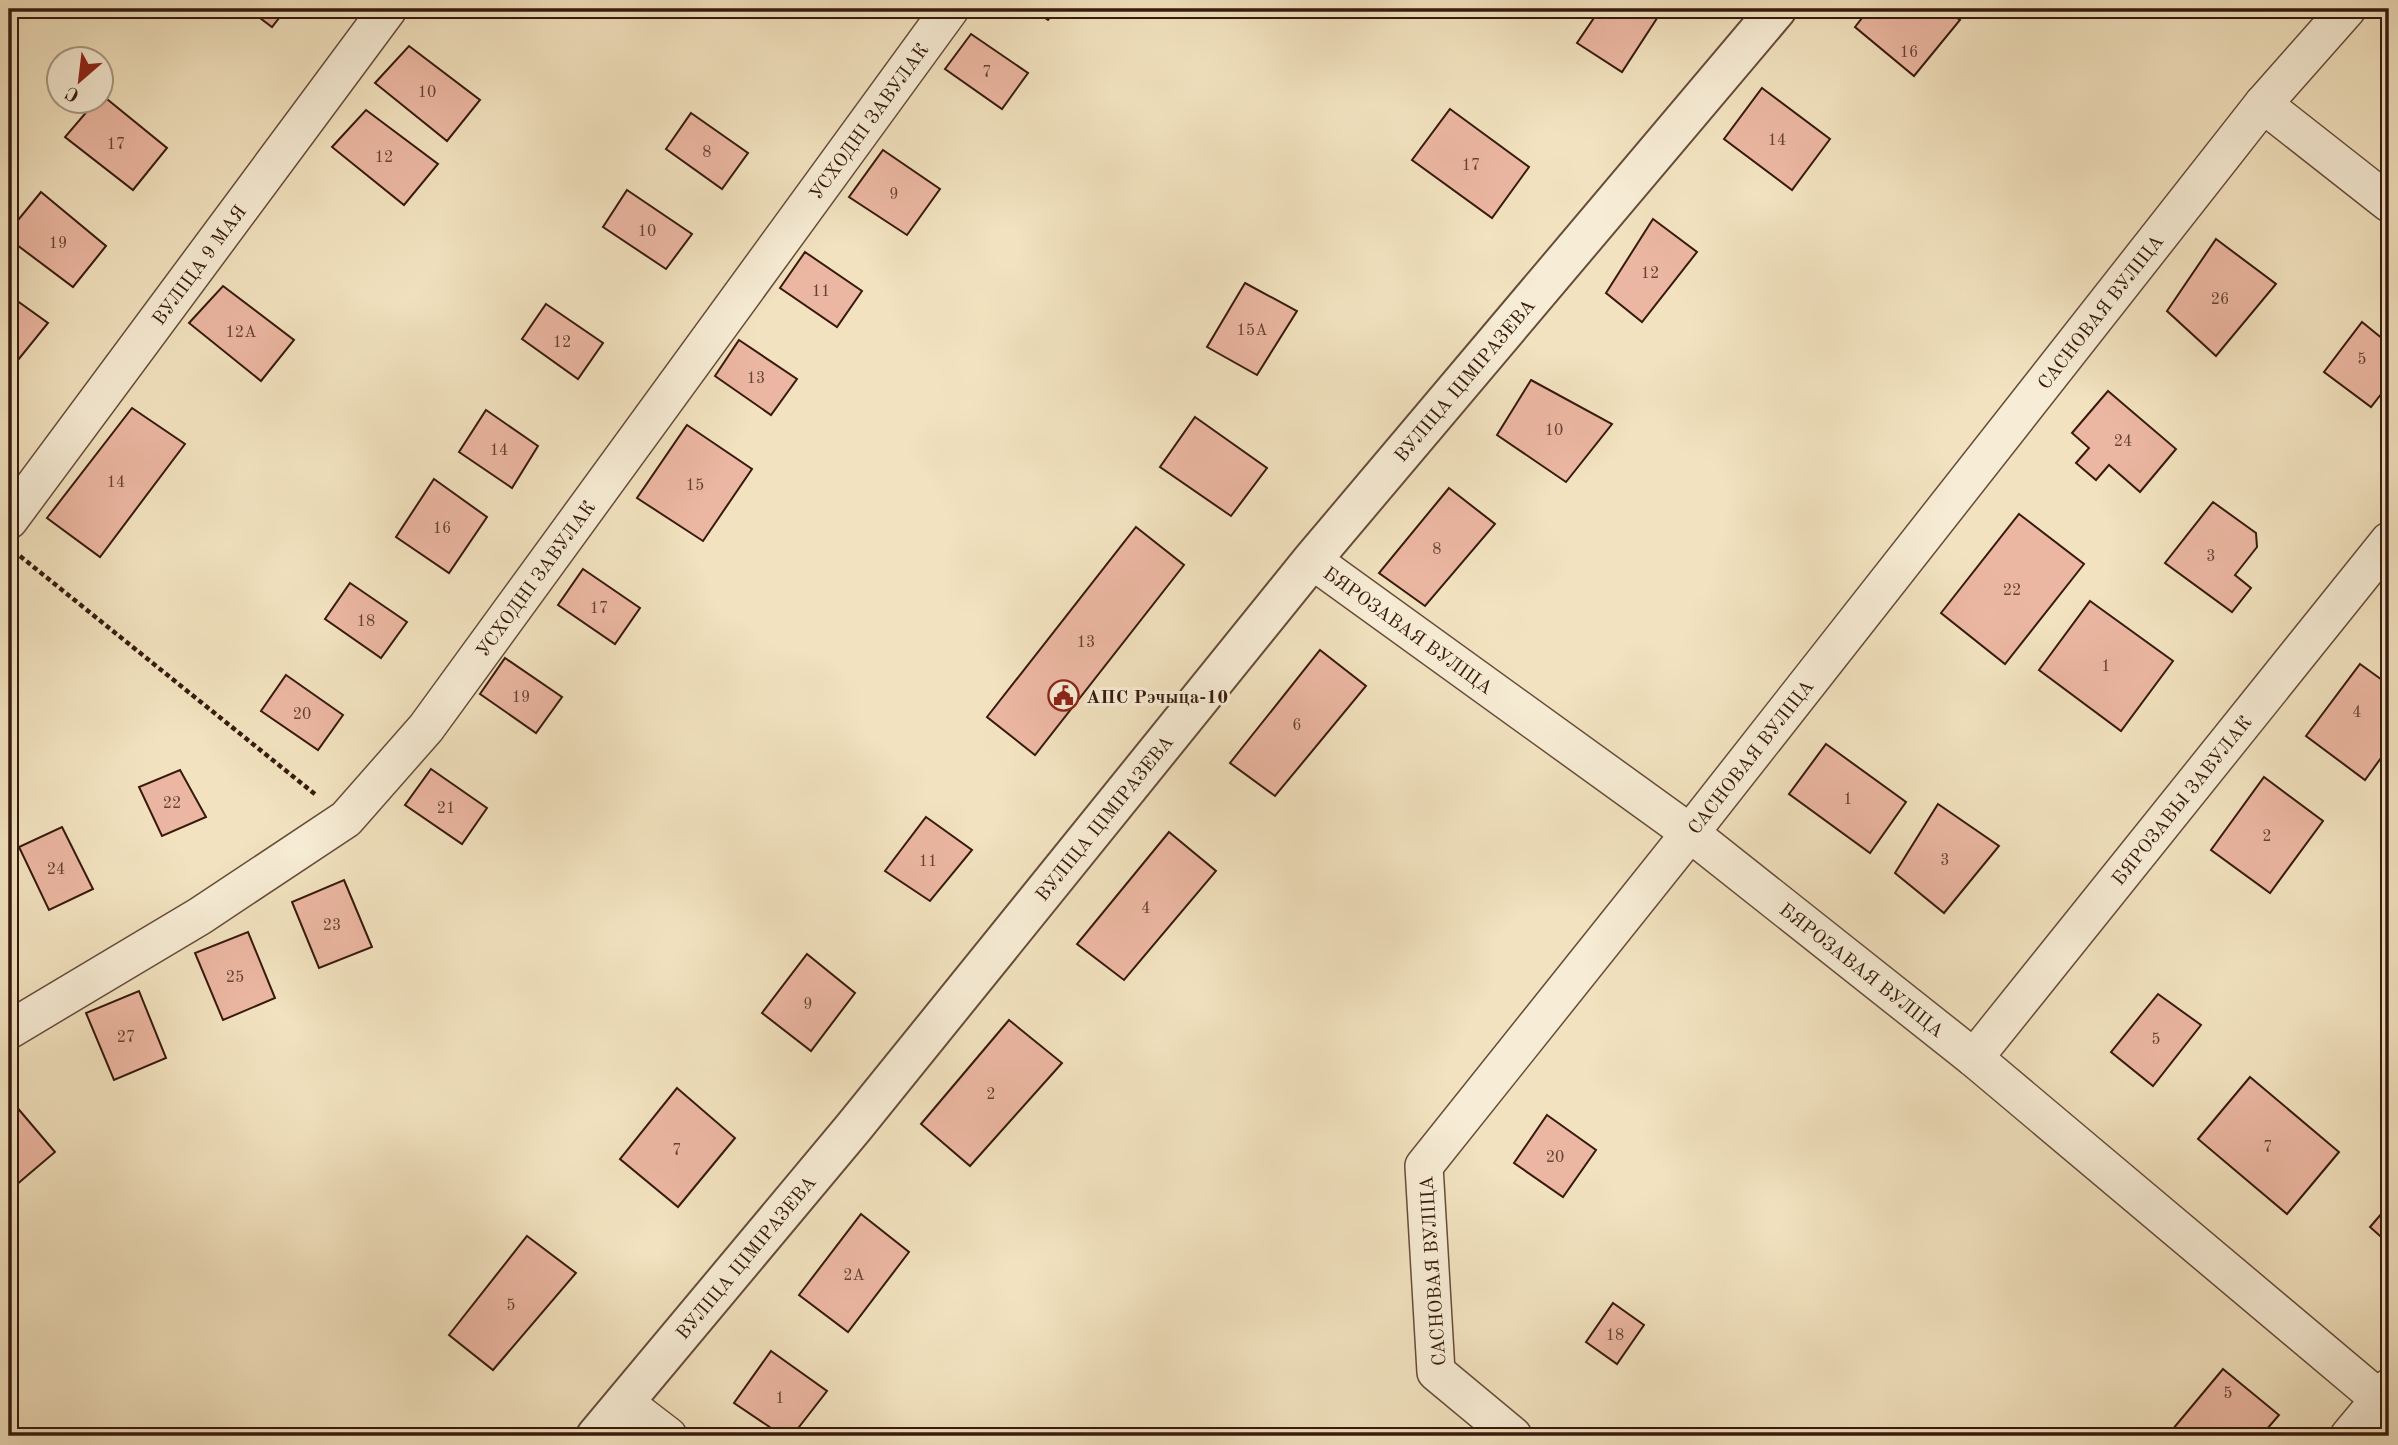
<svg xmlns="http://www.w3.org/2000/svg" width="2398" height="1445" font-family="'Old Standard TT',serif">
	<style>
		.building { fill: #ecb7a2; stroke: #371a0d; stroke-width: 2 }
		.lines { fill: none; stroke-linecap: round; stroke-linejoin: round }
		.minor-casing { stroke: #664c3a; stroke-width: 40 }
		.tertiary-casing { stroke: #664c3a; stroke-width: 42 }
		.path { stroke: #371a0d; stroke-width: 4.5; stroke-dasharray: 5 3.5; stroke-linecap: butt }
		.minor { stroke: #f7ecd5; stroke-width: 37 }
		.tertiary { stroke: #f7ecd5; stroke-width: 38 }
		.labels { text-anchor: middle; stroke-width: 6; stroke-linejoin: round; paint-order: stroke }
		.number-label { font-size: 16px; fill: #644132 }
		.street-label { font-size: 19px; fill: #371a0d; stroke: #f7ecd5 }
		.poi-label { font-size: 19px; font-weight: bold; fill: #371a0d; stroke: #f7ecd5; text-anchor: start }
	</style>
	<rect width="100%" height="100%" fill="#f2e2bf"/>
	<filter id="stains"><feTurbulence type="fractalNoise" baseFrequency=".00286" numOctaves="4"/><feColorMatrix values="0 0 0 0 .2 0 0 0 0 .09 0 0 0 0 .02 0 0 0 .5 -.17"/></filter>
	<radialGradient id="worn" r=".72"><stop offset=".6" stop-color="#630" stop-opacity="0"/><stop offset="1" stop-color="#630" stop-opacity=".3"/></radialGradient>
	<g class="building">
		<path d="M248,9H286L272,27Z"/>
		<path d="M1032,9H1057L1048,20Z"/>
		<path d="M1600,9H1663L1622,72L1577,43Z"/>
		<path d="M1869,9H1945L1960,20L1914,76L1855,27Z"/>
		<path d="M971,34L1028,73L1002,109L945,69Z"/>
		<path d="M409,46L480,100L447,141L375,83Z"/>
		<path d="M1762,88L1830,139L1792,190L1724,139Z"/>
		<path d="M102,95L167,148L133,190L65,137L95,102H102Z"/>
		<path d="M1450,109L1529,167L1492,218L1412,160Z"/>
		<path d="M366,110L438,164L404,205L332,147Z"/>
		<path d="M691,113L748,153L722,189L666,149Z"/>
		<path d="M883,150L940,189L907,235L849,197Z"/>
		<path d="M627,190L692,234L666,269L603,227Z"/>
		<path d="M41,192L106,246L73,287L9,239V231Z"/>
		<path d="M1653,219L1697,252L1642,322L1606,293Z"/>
		<path d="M2216,239L2276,284L2216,356L2167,311Z"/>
		<path d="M805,252L862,291L837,327L780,288Z"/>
		<path d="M1245,283L1297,311L1257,375L1207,347Z"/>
		<path d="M223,286L294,340L261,381L189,323Z"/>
		<path d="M9,295L48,323L14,365L9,360Z"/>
		<path d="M546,304L603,343L578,379L522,339Z"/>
		<path d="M2362,322L2389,344V384L2371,407L2324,372Z"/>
		<path d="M739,340L797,379L771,415L715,376Z"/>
		<path d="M1531,380L1612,424L1566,482L1497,435Z"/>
		<path d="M2108,391L2176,449L2140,492L2109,465L2096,480L2076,463L2089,448L2072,433Z"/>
		<path d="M132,408L185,444L100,557L47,518Z"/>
		<path d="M486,410L538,446L512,488L459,452Z"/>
		<path d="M1195,417L1267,468L1231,516L1160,467Z"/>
		<path d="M687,425L752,469L703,541L637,498Z"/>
		<path d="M434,479L487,517L449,573L396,537Z"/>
		<path d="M1449,488L1495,524L1425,606L1379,573Z"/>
		<path d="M2213,502L2256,533L2257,547L2235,575L2251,588L2232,612L2165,563Z"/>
		<path d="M2019,514L2084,564L2005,664L1941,613Z"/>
		<path d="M1136,527L1184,565L1035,755L987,717Z"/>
		<path d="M583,569L640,608L615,644L558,605Z"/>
		<path d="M350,583L407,622L381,658L325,619Z"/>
		<path d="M2090,601L2173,661L2121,731L2039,670Z"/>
		<path d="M1320,650L1366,686L1275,796L1230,763Z"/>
		<path d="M505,658L562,697L536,733L480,694Z"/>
		<path d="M2360,664L2389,685V747L2365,780L2306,736Z"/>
		<path d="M286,675L343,715L318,750L261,711Z"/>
		<path d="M1826,744L1906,802L1870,853L1789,794Z"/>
		<path d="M431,769L487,808L462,844L405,805Z"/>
		<path d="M180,770L206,817L162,836L139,787Z"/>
		<path d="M2264,777L2323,821L2270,893L2211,850Z"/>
		<path d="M1938,804L1999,846L1944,913L1895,873Z"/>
		<path d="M926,817L972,850L930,901L885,871Z"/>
		<path d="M62,827L93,889L49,910L19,847Z"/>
		<path d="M1169,832L1216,871L1124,980L1077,944Z"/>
		<path d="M344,880L372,947L319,968L292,902Z"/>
		<path d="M248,932L275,998L223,1020L195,953Z"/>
		<path d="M807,954L855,993L811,1051L762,1013Z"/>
		<path d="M139,991L166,1058L114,1080L86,1013Z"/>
		<path d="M2158,994L2201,1025L2153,1086L2111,1052Z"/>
		<path d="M1009,1020L1062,1063L970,1166L921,1124Z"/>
		<path d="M2250,1077L2339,1152L2287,1214L2198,1139Z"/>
		<path d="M677,1088L735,1138L678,1207L620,1159Z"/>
		<path d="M9,1098L55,1152L9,1191Z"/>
		<path d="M1547,1115L1596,1150L1563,1197L1514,1163Z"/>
		<path d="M2389,1205V1244L2370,1227Z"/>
		<path d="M861,1214L909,1252L848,1332L799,1295Z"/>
		<path d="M527,1236L576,1273L493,1370L449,1335Z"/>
		<path d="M1613,1303L1644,1325L1617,1364L1586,1342Z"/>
		<path d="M771,1351L827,1391L792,1436H783L734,1403Z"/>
		<path d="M2223,1369L2279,1415L2261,1436H2167Z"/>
	</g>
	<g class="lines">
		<defs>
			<g id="minor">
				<path d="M2263,104L2389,203"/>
				<path id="s1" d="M9,520L388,9"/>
				<path id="s2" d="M1312,560L1690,833L1974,1058L2389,1407"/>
				<path id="s3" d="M9,1030L200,916L346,819L426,728L950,9"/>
				<path id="s4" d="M1974,1058L2389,541"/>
				<path d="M625,1403L668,1436"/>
				<path id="s5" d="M1513,1436L1436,1372L1424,1166L1690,833L2263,104L2347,9"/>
				<path d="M2349,1436L2389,1388"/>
			</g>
			<g id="tertiary">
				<path id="s6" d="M596,1436L854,1127L1312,560L1777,9"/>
			</g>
		</defs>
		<use href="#minor" class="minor-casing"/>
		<use href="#tertiary" class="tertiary-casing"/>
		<path class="path" d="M20,556L316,795"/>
		<use href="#minor" class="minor"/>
		<use href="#tertiary" class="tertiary"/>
	</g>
	<defs>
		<symbol id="civic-ring" viewBox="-11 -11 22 22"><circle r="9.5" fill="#f7ecd5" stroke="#8f2418" stroke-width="1.5"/><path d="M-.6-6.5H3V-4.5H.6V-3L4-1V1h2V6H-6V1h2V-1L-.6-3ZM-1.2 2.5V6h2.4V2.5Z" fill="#8f2418"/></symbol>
	</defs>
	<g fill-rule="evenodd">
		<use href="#civic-ring" x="1046" y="678" width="35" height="35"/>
	</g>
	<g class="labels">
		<g class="number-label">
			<text x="1909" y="57">16</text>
			<text x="987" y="77">7</text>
			<text x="427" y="97">10</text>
			<text x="1777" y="145">14</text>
			<text x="116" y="149">17</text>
			<text x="707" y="157">8</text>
			<text x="384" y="162">12</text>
			<text x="1471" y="170">17</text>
			<text x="894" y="199">9</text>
			<text x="647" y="236">10</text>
			<text x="58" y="248">19</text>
			<text x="1650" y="278">12</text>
			<text x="821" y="296">11</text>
			<text x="2220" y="304">26</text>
			<text x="1252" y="335">15А</text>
			<text x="241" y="337">12А</text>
			<text x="562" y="347">12</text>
			<text x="2362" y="364">5</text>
			<text x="756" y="383">13</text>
			<text x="1554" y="435">10</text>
			<text x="2123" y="446">24</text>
			<text x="499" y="455">14</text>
			<text x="116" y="487">14</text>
			<text x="695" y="490">15</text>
			<text x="442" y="533">16</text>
			<text x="1437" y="554">8</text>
			<text x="2211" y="561">3</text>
			<text x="2012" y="595">22</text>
			<text x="599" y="613">17</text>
			<text x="366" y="626">18</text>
			<text x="1086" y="647">13</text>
			<text x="2106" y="671">1</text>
			<text x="521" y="702">19</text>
			<text x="2357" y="717">4</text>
			<text x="302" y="719">20</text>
			<text x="1297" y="730">6</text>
			<text x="1848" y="804">1</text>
			<text x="172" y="808">22</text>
			<text x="446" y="813">21</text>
			<text x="2267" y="841">2</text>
			<text x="1945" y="865">3</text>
			<text x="928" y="866">11</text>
			<text x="56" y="874">24</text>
			<text x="1146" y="913">4</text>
			<text x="332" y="930">23</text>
			<text x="235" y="982">25</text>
			<text x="808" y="1009">9</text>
			<text x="126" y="1042">27</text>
			<text x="2156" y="1044">5</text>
			<text x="991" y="1099">2</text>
			<text x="2268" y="1152">7</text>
			<text x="677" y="1155">7</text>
			<text x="1555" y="1162">20</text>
			<text x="854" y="1280">2А</text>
			<text x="511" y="1310">5</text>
			<text x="1615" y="1340">18</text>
			<text x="2228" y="1398">5</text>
			<text x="780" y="1403">1</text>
		</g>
		<g class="street-label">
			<text dy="7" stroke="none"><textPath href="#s3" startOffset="1270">УСХОДНІ ЗАВУЛАК</textPath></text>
			<text dy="7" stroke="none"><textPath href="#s1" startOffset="318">ВУЛІЦА 9 МАЯ</textPath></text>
			<text dy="7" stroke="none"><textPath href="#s5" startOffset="1396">САСНОВАЯ ВУЛІЦА</textPath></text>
			<text dy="7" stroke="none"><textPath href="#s6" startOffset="1367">ВУЛІЦА ЦІМІРАЗЕВА</textPath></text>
			<text dy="7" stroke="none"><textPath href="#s3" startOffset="704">УСХОДНІ ЗАВУЛАК</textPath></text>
			<text dy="7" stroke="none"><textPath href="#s2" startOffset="119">БЯРОЗАВАЯ ВУЛІЦА</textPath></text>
			<text dy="7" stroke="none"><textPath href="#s5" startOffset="830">САСНОВАЯ ВУЛІЦА</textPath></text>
			<text dy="7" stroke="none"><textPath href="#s4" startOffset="331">БЯРОЗАВЫ ЗАВУЛАК</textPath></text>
			<text dy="7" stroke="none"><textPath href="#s6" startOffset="800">ВУЛІЦА ЦІМІРАЗЕВА</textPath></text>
			<text dy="7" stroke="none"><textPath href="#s2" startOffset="686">БЯРОЗАВАЯ ВУЛІЦА</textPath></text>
			<text dy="7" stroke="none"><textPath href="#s6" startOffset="233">ВУЛІЦА ЦІМІРАЗЕВА</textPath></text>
			<text transform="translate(1432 1271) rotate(-94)" y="7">САСНОВАЯ ВУЛІЦА</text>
		</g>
		<g class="poi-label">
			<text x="1086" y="703">АПС Рэчыца-10</text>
		</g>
	</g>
	<rect width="2398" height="1445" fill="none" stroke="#f2e2bf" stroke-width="35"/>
	<rect x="10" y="10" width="2377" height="1424" fill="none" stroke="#371a0d" stroke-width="3.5"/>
	<rect x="18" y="18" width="2363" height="1410" fill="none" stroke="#371a0d" stroke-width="2"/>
	<g transform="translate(80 80) rotate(208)"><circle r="33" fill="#f7ecd5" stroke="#aa9885" stroke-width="2"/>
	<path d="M0-5L12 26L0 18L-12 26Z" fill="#8f2418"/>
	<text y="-10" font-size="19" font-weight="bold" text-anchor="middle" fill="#371a0d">С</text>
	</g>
	<rect width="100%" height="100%" filter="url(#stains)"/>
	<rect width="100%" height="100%" fill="url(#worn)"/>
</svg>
